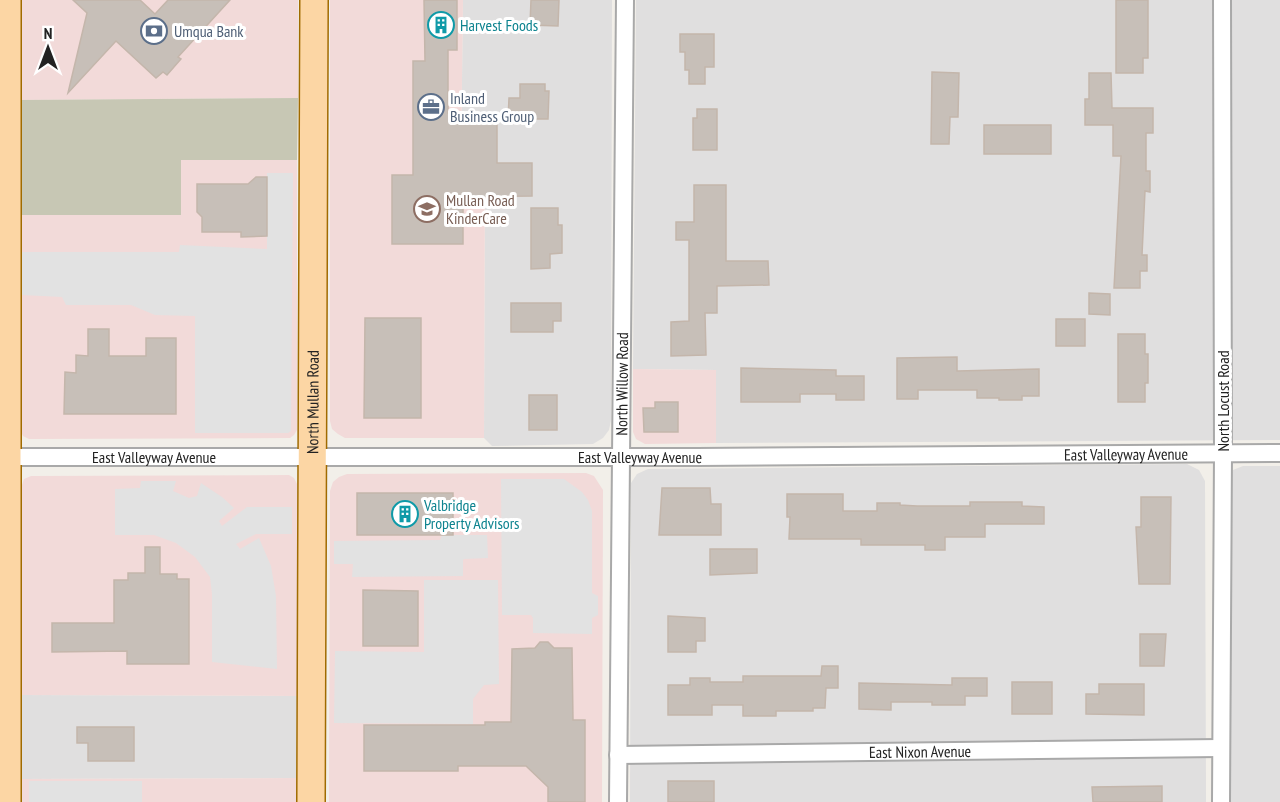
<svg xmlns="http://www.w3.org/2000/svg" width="1280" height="802" font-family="'PT Sans Narrow',sans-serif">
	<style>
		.residential { fill: #e0dfdf }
		.commercial { fill: #f2dad9 }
		.construction { fill: #c7c7b4 }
		.parking { fill: #e2e2e2 }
		.building { fill: #c7bfb8; stroke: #c4b6ab; stroke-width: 1.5 }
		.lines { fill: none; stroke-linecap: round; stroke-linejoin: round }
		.street-casing { stroke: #a9a9a9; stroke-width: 20 }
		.primary-casing { stroke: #a06b00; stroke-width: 30 }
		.street { stroke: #fff; stroke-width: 16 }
		.primary { stroke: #fcd6a4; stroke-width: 27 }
		.labels { text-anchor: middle; stroke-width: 6; stroke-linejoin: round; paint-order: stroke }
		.culture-label { font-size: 16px; fill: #0d838f; stroke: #fff; text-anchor: start }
		.service-label { font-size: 16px; fill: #4e5e75; stroke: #fff; text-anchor: start }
		.education-label { font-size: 16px; fill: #785e54; stroke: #fff; text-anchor: start }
		.street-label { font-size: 16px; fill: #222; stroke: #fff }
	</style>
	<rect width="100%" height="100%" fill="#f2efe9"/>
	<g class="residential">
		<path d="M463,0H612L611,420L609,430L603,438L593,444L492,446L484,438L485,159L461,158Z"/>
		<path d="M636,0H1280V440L716,443V370L633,369Z"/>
		<path d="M1187,464L1199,470L1205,481L1206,802H630L631,483L637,474L648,469Z"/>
		<path d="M1243,466H1280V802H1229L1230,477L1233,470Z"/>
		<path d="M22,695L297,696L296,778L22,779Z"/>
	</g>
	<g class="commercial">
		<path d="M18,0H298V98L18,100Z"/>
		<path d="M330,0H463L461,158H485L484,438H345L338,434L332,429L330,421Z"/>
		<path d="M181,159L297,160V430L294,435L290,438L29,439L23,436L21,432L18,215H181Z"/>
		<path d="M633,369L716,370V443L645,444L636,439L633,432Z"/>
		<path d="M586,473L594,476L603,490L602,802H329L330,491L333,482L339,477L347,474Z"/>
		<path d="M289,475L294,478L297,484V696L22,695V485L24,479L31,476Z"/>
		<path d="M296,778V802H21L22,779Z"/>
	</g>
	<path class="construction" d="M298,98L297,160H181V215H18V100Z"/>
	<g class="parking">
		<path d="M267,173H293L291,431L288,433H195V316L155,315L131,305H66L62,297L22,295V252H179L180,245L267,249Z"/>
		<path d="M501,479H564L582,492L588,500L592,511V593L598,596V615L592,618V634L533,633V618L531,615H502Z"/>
		<path d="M141,481H176L173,491L189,498L197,496L201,483L222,497L234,508L219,521L222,526L247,507H292V534H256L236,544L240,549L259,538L271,566L276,596L277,669L212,662V594L210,577L195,557L176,543L154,535H115V489L140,488Z"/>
		<path d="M442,535H487L488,558L464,559L463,560V576L352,577L353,564H334V541L440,540Z"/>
		<path d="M424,580H498L499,684L484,685L473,699V724L334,723L335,651L424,652Z"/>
		<rect x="29" y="781" width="113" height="21"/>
	</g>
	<g class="building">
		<path d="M73,0H140L155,14L168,0H230L178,57L181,59L167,75L163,72L156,78L116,41L68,93L87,13Z"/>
		<path d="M424,0H457V50H448V113L497,114V163H532V196L463,197V244H392V175H413V61H425Z"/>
		<path d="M531,0H559L558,26L530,25Z"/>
		<path d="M1116,0H1148V58H1143V73H1116Z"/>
		<path d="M680,34H714V67H705V84H689V70H685V52H680Z"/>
		<path d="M932,72L959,73L958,117H950L949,144H931Z"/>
		<path d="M1089,73H1111L1112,108H1153V133H1146V171H1150V192L1145,191L1142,255H1147V271H1140V288H1114L1121,156H1113V125H1085V99H1089Z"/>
		<path d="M520,84H545V91H549L548,119H508L509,98H520Z"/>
		<path d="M697,109H717V150H693V118H697Z"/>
		<rect x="984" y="125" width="67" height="29"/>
		<path d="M256,177H267V236L241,237V232H202V217L197,212V184H248Z"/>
		<path d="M694,185H726V261H768L769,285L717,286V313H705L706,355L671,356V322L689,321V240H676V222H694Z"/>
		<path d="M531,208H558V225H562V253L550,254V268L531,269Z"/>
		<path d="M1089,293L1110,294V315L1089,314Z"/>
		<path d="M511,303H561V321H553V332H511Z"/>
		<path d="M365,318H421V418H364Z"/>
		<rect x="1056" y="319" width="29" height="27"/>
		<path d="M88,329H109V356H146V338H176V414H64L65,372L76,373V355L88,356Z"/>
		<path d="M1118,334H1145V354H1148V383H1145V402H1118Z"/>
		<path d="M957,357V371L1039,369V396H1022V400H999V398H977V390H918V399H897V358Z"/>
		<path d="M741,368L836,370V376H864V400H836V394H800V402H741Z"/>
		<rect x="529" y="395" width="28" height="35"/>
		<path d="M655,402H678V432H644L643,408H655Z"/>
		<path d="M662,488H710L711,504H721V535H659Z"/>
		<rect x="357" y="493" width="96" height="42"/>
		<path d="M787,494H843V511H877V503H900V505L917,506H970V502H1022V506L1044,507V524H985V537H945V550H925V545H861V539H789L790,517H787Z"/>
		<path d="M1141,497H1171L1170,584H1139L1136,527H1141Z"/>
		<path d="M145,547H160V574H177V579H189V664H127V651L52,652V623H114V580H128V573H145Z"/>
		<path d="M710,549H757V573L710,575Z"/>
		<path d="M363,590L418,591V646H363Z"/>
		<path d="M668,616L705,618V641H696V652H668Z"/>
		<path d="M1140,634H1166L1164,666H1140Z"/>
		<path d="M540,642H548L554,648H572L573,720H585V802H548V787L526,766H458V771H364V725H485V722H511L512,649L535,648Z"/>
		<path d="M822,666H838V688H826L825,708H813V711H776V716H743V705H712V715H668V685H690V678H710V682H743V676H821Z"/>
		<path d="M952,678H987V696H965V705H932V702H891V710L859,709V683L952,685Z"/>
		<rect x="1012" y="682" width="40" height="32"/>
		<path d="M1099,684H1144V715L1086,714V694H1099Z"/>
		<path d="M77,727H134V761H88V743H77Z"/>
		<rect x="668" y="781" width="46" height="21"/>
		<path d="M1162,786V802H1093L1092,787Z"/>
	</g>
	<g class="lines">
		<defs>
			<g id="street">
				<path id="s1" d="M0,457H697L1280,453"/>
				<path id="s2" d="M618,755L1220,748"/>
				<path id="s3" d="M618,802L625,0"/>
				<path d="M1221,802L1223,454L1222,0"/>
			</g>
			<g id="primary">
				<path d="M7,802V0"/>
				<path id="s4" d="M311,802L314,0"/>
			</g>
		</defs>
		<use href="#street" class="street-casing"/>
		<use href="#primary" class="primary-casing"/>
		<use href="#street" class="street"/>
		<use href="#primary" class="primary"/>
	</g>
	<defs>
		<symbol id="building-ring" viewBox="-11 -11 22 22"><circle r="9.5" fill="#fff" stroke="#0f9aa8" stroke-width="1.5"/><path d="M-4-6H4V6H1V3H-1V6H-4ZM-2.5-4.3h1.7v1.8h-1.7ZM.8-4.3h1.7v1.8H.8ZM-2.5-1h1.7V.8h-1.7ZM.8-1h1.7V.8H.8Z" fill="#0f9aa8"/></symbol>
		<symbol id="bank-ring" viewBox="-11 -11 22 22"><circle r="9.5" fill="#fff" stroke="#5c6f8a" stroke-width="1.5"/><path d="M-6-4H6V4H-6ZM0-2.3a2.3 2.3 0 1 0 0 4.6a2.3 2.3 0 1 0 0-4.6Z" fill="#5c6f8a"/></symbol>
		<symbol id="office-ring" viewBox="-11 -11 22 22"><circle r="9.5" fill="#fff" stroke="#5c6f8a" stroke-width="1.5"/><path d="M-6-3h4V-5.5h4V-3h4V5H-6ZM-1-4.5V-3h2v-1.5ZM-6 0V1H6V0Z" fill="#5c6f8a"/></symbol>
		<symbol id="school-ring" viewBox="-11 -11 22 22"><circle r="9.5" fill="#fff" stroke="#8d6e63" stroke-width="1.5"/><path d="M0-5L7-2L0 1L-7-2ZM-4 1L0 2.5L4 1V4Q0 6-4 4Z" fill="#8d6e63"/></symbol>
	</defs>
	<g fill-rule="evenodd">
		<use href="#building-ring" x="426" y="10" width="30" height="30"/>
		<use href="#bank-ring" x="139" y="16" width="30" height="30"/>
		<use href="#office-ring" x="416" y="92" width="30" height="30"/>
		<use href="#school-ring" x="412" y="194" width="30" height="30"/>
		<use href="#building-ring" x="390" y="499" width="30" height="30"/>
	</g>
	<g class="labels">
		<g class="culture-label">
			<text x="460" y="31">Harvest Foods</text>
			<text x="424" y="511">Valbridge<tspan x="424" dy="18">Property Advisors</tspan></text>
		</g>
		<g class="service-label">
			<text x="174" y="37">Umqua Bank</text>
			<text x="450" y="104">Inland<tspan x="450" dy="18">Business Group</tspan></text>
		</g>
		<g class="education-label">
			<text x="446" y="206">Mullan Road<tspan x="446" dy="18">KinderCare</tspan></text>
		</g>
		<g class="street-label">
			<text dy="6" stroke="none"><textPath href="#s3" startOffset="418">North Willow Road</textPath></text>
			<text dy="6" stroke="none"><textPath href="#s4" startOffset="400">North Mullan Road</textPath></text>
			<text transform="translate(1223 401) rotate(-90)" y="6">North Locust Road</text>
			<text dy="6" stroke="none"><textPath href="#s1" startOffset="1126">East Valleyway Avenue</textPath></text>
			<text dy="6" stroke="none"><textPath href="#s1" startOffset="154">East Valleyway Avenue</textPath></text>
			<text dy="6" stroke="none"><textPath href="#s1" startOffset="640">East Valleyway Avenue</textPath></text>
			<text dy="6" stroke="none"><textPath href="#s2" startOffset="302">East Nixon Avenue</textPath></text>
		</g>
	</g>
	<g transform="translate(48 48)" stroke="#ffffff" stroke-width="4.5" paint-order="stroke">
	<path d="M0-4.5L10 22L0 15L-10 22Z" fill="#222222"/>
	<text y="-9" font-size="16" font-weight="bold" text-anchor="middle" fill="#222222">N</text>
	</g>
</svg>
